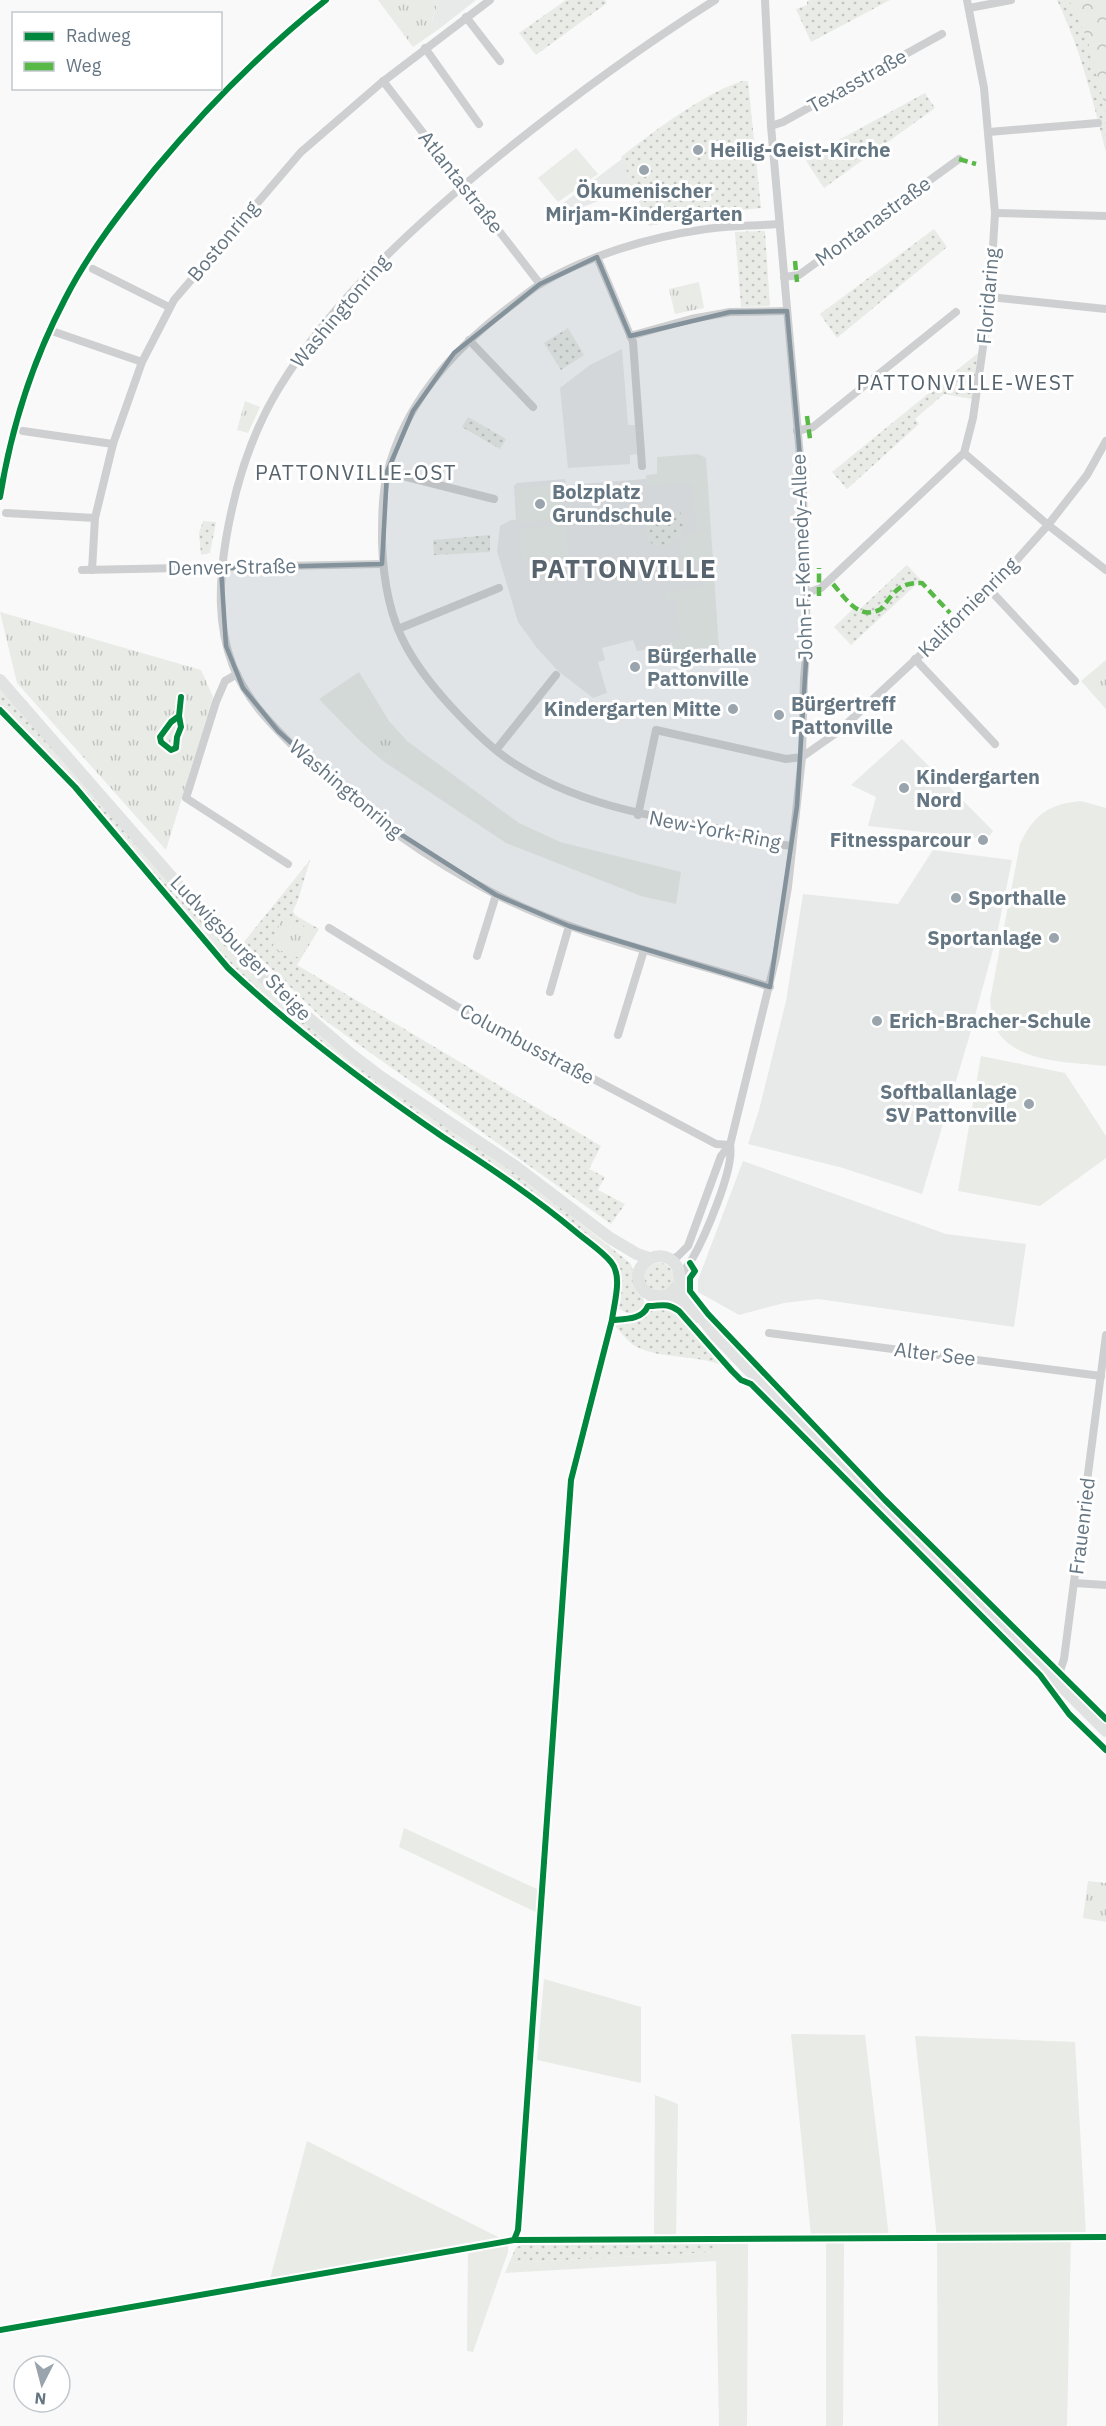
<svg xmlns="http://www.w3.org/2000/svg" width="1106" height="2426" font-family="'IBM Plex Sans',sans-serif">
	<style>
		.built { fill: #e8e9e9 }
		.grass { fill: url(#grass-dots) }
		.forest { fill: url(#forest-crowns) }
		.park { fill: url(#park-tufts) }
		.garden { fill: #e8ebe6 }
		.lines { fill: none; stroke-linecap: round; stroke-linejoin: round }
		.minor { stroke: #cecfd0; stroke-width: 8 }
		.secondary { stroke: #e1e2e2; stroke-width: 12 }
		.quiet { stroke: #58b947; stroke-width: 4.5; stroke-dasharray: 9 4.5; stroke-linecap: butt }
		.cycleway-casing { stroke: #fff; stroke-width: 10 }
		.cycleway { stroke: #00873e; stroke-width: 6 }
		.marked { fill: #84929c; fill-opacity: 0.2; stroke: #84929c; stroke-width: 4.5; stroke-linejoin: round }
		.poi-dot { fill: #99a4ac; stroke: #fff; stroke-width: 2 }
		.labels { text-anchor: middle; stroke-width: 6; stroke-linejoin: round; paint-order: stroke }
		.street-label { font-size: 20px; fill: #657683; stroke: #fff }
		.poi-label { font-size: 20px; font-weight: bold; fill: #657683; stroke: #fff; text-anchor: start }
		.neighbourhood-label { font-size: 21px; letter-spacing: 1.5px; fill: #57646e; stroke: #fff }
		.district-label { font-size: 26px; font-weight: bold; letter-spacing: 1.5px; fill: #57646e; stroke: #fff }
	</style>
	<defs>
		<pattern id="grass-dots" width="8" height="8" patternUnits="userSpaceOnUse" patternTransform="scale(1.5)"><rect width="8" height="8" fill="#e8ebe6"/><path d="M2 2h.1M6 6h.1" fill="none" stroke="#c0c3c0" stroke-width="1.8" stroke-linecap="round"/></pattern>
		<pattern id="forest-crowns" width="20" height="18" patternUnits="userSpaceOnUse" patternTransform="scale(1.5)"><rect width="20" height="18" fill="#e8ebe6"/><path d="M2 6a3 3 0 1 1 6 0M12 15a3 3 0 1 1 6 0" fill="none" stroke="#c0c3c0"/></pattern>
		<pattern id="park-tufts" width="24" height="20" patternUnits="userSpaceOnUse" patternTransform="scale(1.5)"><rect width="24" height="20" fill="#e8ebe6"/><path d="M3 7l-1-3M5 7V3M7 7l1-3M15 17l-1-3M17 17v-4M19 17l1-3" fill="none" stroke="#c0c3c0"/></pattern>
	</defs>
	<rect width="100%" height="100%" fill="#f9f9f9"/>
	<g class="built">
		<path d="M439,0H476L439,29L432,21Z"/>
		<path d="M643,143L636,186L563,215L558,207Z"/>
		<path d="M622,349L628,425H635L637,454L630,455V464L568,468L560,388L590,365Z"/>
		<path d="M700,475L713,631L680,642L670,643V645L637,651L633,640L602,648L605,660L598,662L607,693L593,698L557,670L537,648L518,622L497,551L500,526L511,520H516L514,486L517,483L565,479L566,485Z"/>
		<path d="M902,739L993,831L987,839L868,826L876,797L851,785Z"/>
		<path d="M933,850L1012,860L996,939L968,1041L922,1194L843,1168L748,1144L759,1110L786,1001L803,894L898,904Z"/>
		<path d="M743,1161L946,1234L1026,1244L1014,1327L818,1299L784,1303L739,1315L698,1292V1280Z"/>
	</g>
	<g class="grass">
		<path d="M566,0H605L607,3L536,55L519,33Z"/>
		<path d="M810,0H890L811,42L796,9L807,5V1Z"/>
		<path d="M1057,0H1106V152C1092,98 1081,50 1057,0Z"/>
		<path d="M742,81H748L761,208L703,214L649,226L621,157C654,131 703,94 742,81Z"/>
		<path d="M925,93L935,108L824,188L806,161L819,156L817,152Z"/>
		<path d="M934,229L947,247L837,338L820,314Z"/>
		<path d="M765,231L770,306L741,307L735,232Z"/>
		<path d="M568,328L584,355L561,370L544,343Z"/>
		<path d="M978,353L972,399L944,394L915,419L919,424L847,489L832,472Z"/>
		<path d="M468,417L506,439L500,449L462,427Z"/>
		<path d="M668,508L680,512C694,533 662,562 647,538C643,523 654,512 668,508Z"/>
		<path d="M203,521L216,522L210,553L201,555L199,533Z"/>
		<path d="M490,535V552L434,555L433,540Z"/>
		<path d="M907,565L921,580L851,645L834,627L854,608L858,611Z"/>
		<path d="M0,686L258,977L550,1199L630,1263C634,1269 632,1275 635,1282C639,1293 647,1297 643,1309C636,1316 627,1315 619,1308V1275L615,1274L613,1264L576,1232L501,1174L351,1073L305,1037L237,976L77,788L0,707Z"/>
		<path d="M310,860L298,900L293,911L295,915L319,929L297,965L601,1146L589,1169L605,1177L598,1190L625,1204L611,1224L323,1019L244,942Z"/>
		<circle cx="659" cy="1278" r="15"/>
		<path d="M658,1306H667L680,1314L728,1368C699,1353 664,1361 635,1346C628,1342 621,1332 615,1326L643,1317Z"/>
		<path d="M716,2243V2252L509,2263L516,2247L522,2245Z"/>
	</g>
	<path class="forest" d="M1069,0H1106V111L1087,38Z"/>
	<g class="park">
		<path d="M378,0H439L432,20L439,29L413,47Z"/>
		<path d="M699,282L704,308L675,314L669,289Z"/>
		<path d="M245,401L260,407L248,433L237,430Z"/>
		<path d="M0,612L201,670L213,697L166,850L17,683Z"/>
		<path d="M1106,660V709L1081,681Z"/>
		<path d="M389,721L407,741L383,761L359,740Z"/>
		<path d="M283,919L316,931L300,958L272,949L280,922Z"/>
		<path d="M1088,1881L1106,1883V1922L1083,1918Z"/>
	</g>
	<g class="garden">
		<path d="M576,148L598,174L558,202L538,178Z"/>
		<path d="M698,454L706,458L719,648H699L676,656L671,642L681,640L675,599L667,600L666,592L707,586L704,563L681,566L679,539L697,530L692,483L647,486L646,475L657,474V457Z"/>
		<path d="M562,485L564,520L518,522L516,488Z"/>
		<path d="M565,525L568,556L522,560L519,529Z"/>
		<path d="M359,672L389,721L359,740L319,699Z"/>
		<path d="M407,741L519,823L560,842L681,872L676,904L641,896L506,843L383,761Z"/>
		<path d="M1081,801L1106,808V1066C1069,1062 1010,1064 993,1023C991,1016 991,1007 990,1000L1020,844C1034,815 1048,804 1081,801Z"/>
		<path d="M981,1056L1065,1073L1106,1136V1158L1040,1206L958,1191Z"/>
		<path d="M404,1828L539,1890L538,1913L399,1847Z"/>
		<path d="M544,1979L641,2007V2083L537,2060Z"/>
		<path d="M791,2034L865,2035L889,2237L811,2236Z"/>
		<path d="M915,2036L1075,2042L1086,2234L1071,2235L1067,2426H938L937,2238Z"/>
		<path d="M655,2095L678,2104L676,2235H654Z"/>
		<path d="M307,2141L508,2242V2252L473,2352L467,2351L468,2249L270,2279Z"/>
		<path d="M844,2242L843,2426H826V2243Z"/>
		<path d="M716,2243H748L747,2426H719L716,2261L505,2273L509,2263L715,2252Z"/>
	</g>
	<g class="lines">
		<g class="minor">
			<path d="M715,0C639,48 568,100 499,156C417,223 334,298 279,388C251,434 235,486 226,539C219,582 217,625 233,666C248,703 276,729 303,756C360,810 425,858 495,894C581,938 678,957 770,987"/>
			<path d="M969,8L1011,0"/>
			<path d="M466,17L500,61"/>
			<path d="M425,48L479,124"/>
			<path d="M383,81L540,284"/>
			<path d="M771,126L783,122L942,34"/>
			<path d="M989,132L1098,123"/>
			<path d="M995,213L1106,216"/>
			<path d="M779,224C755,226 730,225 706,229C650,237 589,255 540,284C529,291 519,300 508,308C452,351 404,404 387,474C382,496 382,519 382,542C383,576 389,615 406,646C419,670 438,693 457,713C474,731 492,749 512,762C574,803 644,815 715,828C741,833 766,844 792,846"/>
			<path d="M597,257L633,342L642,466"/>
			<path d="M93,269L169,307"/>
			<path d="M784,277L799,275L959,159"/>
			<path d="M990,297L1106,309"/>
			<path d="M49,330L142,362"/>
			<path d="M630,336L691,319L730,312L787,311"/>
			<path d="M469,340L533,407"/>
			<path d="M23,431L113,444"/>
			<path d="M797,431L813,427L956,312"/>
			<path d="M1106,441L1087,475L1048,525L1106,570"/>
			<path d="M387,472L494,499"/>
			<path d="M6,513L95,518"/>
			<path d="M82,570L382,564"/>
			<path d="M92,570L95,518L113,444L142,362L174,300L301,152L381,83L490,0"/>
			<path d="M990,590L1075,681"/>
			<path d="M807,593L821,588L964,453L973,418L990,297L995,213L984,88L967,0"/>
			<path d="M398,629L499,588"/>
			<path d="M915,659L995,744"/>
			<path d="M237,674L225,681L216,702L186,798L288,864"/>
			<path d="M496,750L556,675"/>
			<path d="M638,815L656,730L786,759L802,757L839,731L990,590L1048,525L964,453"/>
			<path d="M329,928L456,1006L716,1144L730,1145"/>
			<path d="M477,956L496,895"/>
			<path d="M550,992L569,926"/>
			<path d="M618,1035L644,950"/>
			<path d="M671,1260L678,1256L688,1246L721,1156L730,1145"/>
			<path d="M680,1276C683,1271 688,1266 691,1261C704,1239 735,1168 730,1145L776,957L788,887L802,757L804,678L807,645L803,490L771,126L765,0"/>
			<path d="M769,1333L1101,1376"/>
			<path d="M1074,1583L1106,1585"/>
			<path d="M1057,1680L1064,1659L1106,1335"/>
		</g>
		<g class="secondary">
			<path d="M0,680L195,904L260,974L304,1014L352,1055L381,1077L515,1166L610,1238L637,1254L649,1258"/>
			<path d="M679,1284L668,1296H652C617,1277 657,1239 676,1265C682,1273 678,1283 682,1292L715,1335L809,1433L1106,1731"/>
			<path d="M668,1296L694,1318"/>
		</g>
		<g class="quiet">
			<path d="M959,159L976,164"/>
			<path d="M795,261L797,282"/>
			<path d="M807,416L810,439"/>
			<path d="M833,584C846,599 859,621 881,609C894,593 898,582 922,583L950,613"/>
			<path d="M819,596V568"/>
		</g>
		<defs>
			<g id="cycleway">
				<path d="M0,497C11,429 33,360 65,299C89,252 122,210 155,169C207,107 263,50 326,0"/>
				<path d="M0,710L75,787L228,968C295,1031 367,1085 443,1137C489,1167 534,1197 576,1232C588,1242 602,1251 611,1262C623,1276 614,1303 612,1320"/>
				<path d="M179,716L171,722L160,737L161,742L171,750L176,748L177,737L181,727L179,716L181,697"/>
				<path d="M690,1263L695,1271L690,1278V1291L708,1314L885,1500L1106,1719"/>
				<path d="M514,2240L518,2230L571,1480L612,1320C625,1319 642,1320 648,1306C662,1306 666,1302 679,1311L732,1371L741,1380L751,1384L1040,1675L1069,1714L1106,1750"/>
				<path d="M0,2330L514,2240L1106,2237"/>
			</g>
		</defs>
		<use href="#cycleway" class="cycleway-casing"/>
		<use href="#cycleway" class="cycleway"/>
	</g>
	<path class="marked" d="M597,257L630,336L730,312L787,311L803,490L807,645L797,806L770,987L569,926L496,895L372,816L278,731L243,688L226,646L221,568L382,564L387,472L413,411L454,353L540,284Z"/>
	<g class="poi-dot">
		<circle cx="698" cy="150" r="6"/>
		<circle cx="644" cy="170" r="6"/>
		<circle cx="540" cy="504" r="6"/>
		<circle cx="635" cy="667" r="6"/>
		<circle cx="733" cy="709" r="6"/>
		<circle cx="779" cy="715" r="6"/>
		<circle cx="904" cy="788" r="6"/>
		<circle cx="983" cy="840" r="6"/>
		<circle cx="956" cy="898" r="6"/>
		<circle cx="1054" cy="938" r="6"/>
		<circle cx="877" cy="1021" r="6"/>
		<circle cx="1029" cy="1104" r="6"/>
	</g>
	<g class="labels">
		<g class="street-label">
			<text transform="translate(857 81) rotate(-29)" y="7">Texasstraße</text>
			<text transform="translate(461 182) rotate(52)" y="7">Atlantastraße</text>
			<text transform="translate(873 221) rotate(-36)" y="7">Montanastraße</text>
			<text transform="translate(223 241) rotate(-50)" y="7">Bostonring</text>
			<text transform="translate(988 296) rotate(-85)" y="7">Floridaring</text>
			<text transform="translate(340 311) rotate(-50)" y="7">Washingtonring</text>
			<text transform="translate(802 557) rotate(-92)" y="7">John-F.-Kennedy-Allee</text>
			<text transform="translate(232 567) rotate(-1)" y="7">Denver Straße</text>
			<text transform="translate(968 607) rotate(-45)" y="7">Kalifornienring</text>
			<text transform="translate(346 789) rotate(40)" y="7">Washingtonring</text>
			<text transform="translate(715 830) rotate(11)" y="7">New-York-Ring</text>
			<text transform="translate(241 948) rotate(46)" y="7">Ludwigsburger Steige</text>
			<text transform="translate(527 1044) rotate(28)" y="7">Columbusstraße</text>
			<text transform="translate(935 1354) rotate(7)" y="7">Alter See</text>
			<text transform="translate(1082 1526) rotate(-83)" y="7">Frauenried</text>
		</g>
		<g class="poi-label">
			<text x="710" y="157">Heilig-Geist-Kirche</text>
			<text x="644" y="198" text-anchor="middle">Ökumenischer<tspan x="644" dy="23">Mirjam-Kindergarten</tspan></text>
			<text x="552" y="499">Bolzplatz<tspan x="552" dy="23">Grundschule</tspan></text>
			<text x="647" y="663">Bürgerhalle<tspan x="647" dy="23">Pattonville</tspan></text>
			<text x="791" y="711">Bürgertreff<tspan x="791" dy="23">Pattonville</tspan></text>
			<text x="721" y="716" text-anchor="end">Kindergarten Mitte</text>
			<text x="916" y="784">Kindergarten<tspan x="916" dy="23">Nord</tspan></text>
			<text x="971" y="847" text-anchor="end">Fitnessparcour</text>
			<text x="968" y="905">Sporthalle</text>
			<text x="1042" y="945" text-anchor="end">Sportanlage</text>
			<text x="889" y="1028">Erich-Bracher-Schule</text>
			<text x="1017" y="1099" text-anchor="end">Softballanlage<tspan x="1017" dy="23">SV Pattonville</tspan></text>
		</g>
		<g class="neighbourhood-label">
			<text x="966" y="390">PATTONVILLE-WEST</text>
			<text x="356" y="480">PATTONVILLE-OST</text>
		</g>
		<g class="district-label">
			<text x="624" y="578">PATTONVILLE</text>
		</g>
	</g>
	<rect x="12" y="12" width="210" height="78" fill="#ffffff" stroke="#c1c8cd" stroke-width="1.5"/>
	<rect x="24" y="32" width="30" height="9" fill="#00873e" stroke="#c1c8cd" stroke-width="1.5"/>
	<text x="66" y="42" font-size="18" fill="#657683">Radweg</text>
	<rect x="24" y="62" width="30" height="9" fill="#58b947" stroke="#c1c8cd" stroke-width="1.5"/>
	<text x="66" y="72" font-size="18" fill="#657683">Weg</text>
	<g transform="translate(42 2384) rotate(186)"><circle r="28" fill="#ffffff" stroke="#c1c8cd" stroke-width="1.5"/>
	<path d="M0-4.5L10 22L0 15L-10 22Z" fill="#99a4ac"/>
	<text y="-9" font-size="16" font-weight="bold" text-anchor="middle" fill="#657683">N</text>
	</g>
</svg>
